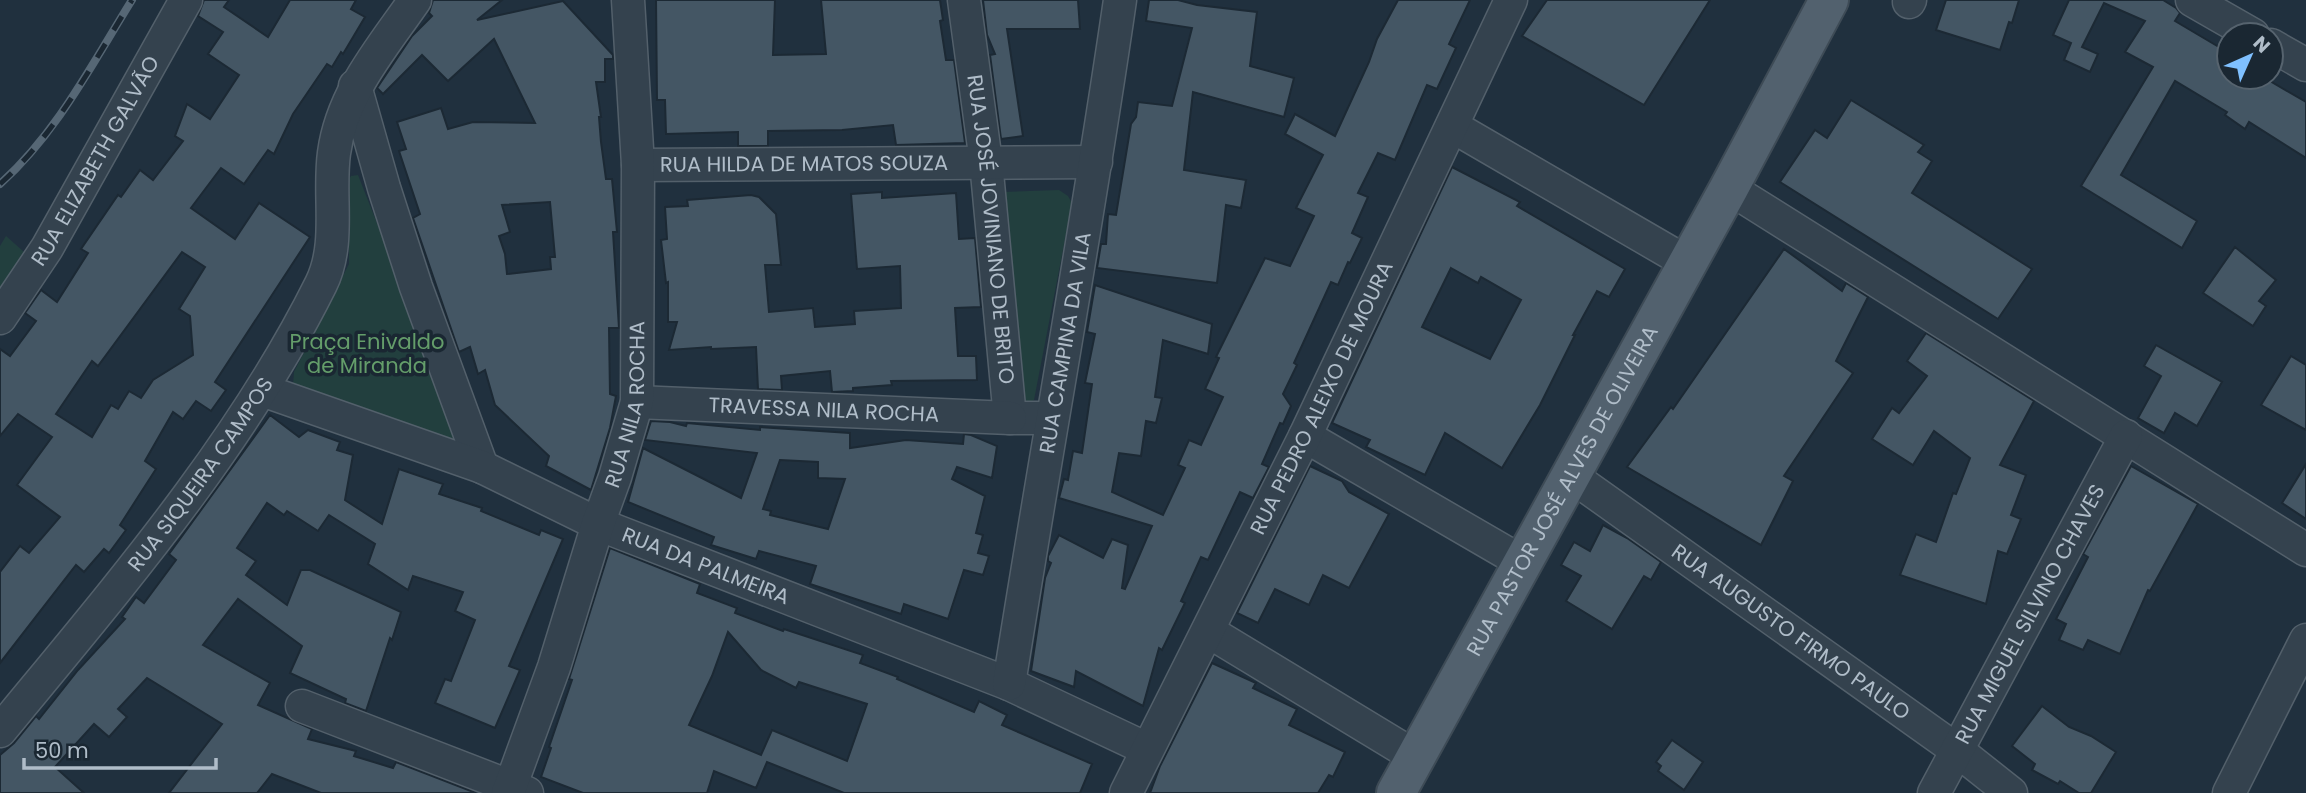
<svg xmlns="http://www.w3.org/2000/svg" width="2306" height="793" font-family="Poppins,sans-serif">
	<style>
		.green { fill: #223f3e }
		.building { fill: #445664; stroke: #1c2934; stroke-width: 2; fill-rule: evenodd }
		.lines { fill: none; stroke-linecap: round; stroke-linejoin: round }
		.street-casing { stroke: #53606b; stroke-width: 35 }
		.primary-casing { stroke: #3e4b56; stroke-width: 42 }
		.street { stroke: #34424e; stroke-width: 32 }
		.primary { stroke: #52616e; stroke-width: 38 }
		.rail-casing { stroke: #566775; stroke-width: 8 }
		.rail { stroke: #1a2732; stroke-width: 5; stroke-dasharray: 16; stroke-linecap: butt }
		.labels { text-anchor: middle; stroke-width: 7; stroke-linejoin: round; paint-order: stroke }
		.street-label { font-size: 21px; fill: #b0bdc9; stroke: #1a2732 }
		.park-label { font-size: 21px; fill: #649d6a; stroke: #1a2732 }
	</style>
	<rect width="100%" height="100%" fill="#20303e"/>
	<g class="green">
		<path d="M358,175L459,431L447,446L293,385L294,372L349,264V242L340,218L346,184L351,176Z"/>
		<path d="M1059,190L1068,196L1072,203L1034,400L1023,405L1003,192Z"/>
		<path d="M6,236L24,252L0,288V246Z"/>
	</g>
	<g class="building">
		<path d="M204,0H229L224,7L268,37L290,0H356L351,9L365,17L343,54L341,52L332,67L327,64L293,114L274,154L268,150L244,184L221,168L191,208L235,239L259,203L310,237L215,382L226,390L211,411L196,401L183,419L173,412L145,461L156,469L120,525L126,530L109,553L104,549L84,572L76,565L0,663V572L20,546L29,553L60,517L17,485L52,437L18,414L0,436V349L10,356L36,321L25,313L41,290L57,302L88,253L81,249L118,195L121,197L140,170L153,180L183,141L175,136L187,104L210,119L239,75L208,54L223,32L198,16ZM182,252L205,267L179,309L190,316L193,355L153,380L141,398L129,391L118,409L111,405L92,437L56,414L92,361L98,366Z"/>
		<path d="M433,0H502L477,20L563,1L613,55V59H605V82H596L601,117H599L601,142L606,179H612L617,232H613L619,328H609L610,394L616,396L610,428L591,490L546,466L549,456L495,405L485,370L478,374L470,347L459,352L413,218L420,214L399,151L406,149L397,122L441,108L448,129L473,122L535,123L494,39L448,81L422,55L383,94L377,88L412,36L432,16L429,13ZM550,202L555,257H550L551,269L507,274L505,254L499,236L510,232L502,205Z"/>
		<path d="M656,0H775L773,55L826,54L821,0H940L943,20L940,21L946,60H954L965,143L896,145L893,125L842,130L768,131V146H738V132L666,134L665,100H657Z"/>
		<path d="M983,0H1078L1080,29H1007L1023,136L1001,139L990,55L995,54L987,35Z"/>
		<path d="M1149,0H1178L1197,5L1257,12L1250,66L1294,78L1284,117L1193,92L1184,170L1246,180L1241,208L1226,205L1217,283L1097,268L1101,244H1106L1108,214L1116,215L1131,124L1136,117L1138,102L1172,106L1192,28L1146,21Z"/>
		<path d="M1398,0H1470L1449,44L1456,48L1437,89L1427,85L1395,160L1378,153L1358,193L1368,197L1352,233L1362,238L1350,263L1348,262L1338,285L1331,282L1294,363L1297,365L1283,394L1291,406L1283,424L1280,423L1262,464L1269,467L1253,498L1240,492L1208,560L1201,557L1181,601L1185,603L1162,650L1159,648L1143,706L1076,671L1074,687L1031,671L1045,578L1051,563L1048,561V556L1059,535L1103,558L1112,539L1128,545L1122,588L1125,589L1152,526L1059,498L1064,479L1068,480L1073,451L1082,453L1092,384L1085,383L1095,334L1087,332L1095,285L1212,324L1208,354L1163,340L1155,397L1162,398L1156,423L1146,421L1141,456L1119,453L1112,492L1163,515L1185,468L1178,465L1189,440L1201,445L1223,397L1205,389L1219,358L1216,357L1265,258L1290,266L1314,216L1296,208L1323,155L1285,134L1295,114L1335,136L1369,62L1377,39Z"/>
		<path d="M1547,0H1710L1644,105L1522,36Z"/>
		<path d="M1946,0H2019L2012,23L2009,22L2000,50L1936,30Z"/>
		<path d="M2069,0H2163L2176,8L2180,13L2175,21L2229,53V77H2263L2306,102V158L2249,122L2245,129L2225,115L2227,112L2175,81L2121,175L2197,221L2182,248L2081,186L2153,67L2125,52L2145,21L2104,3L2082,47L2098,54L2090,72L2064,60L2071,43L2053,35Z"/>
		<path d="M1851,100L1924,145L1918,152L1932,161L1912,193L2032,269L1998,319L1780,182L1815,130L1827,138Z"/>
		<path d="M1452,167L1520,202L1517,206L1625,269L1609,297L1597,291L1573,335H1575L1540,405L1502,468L1445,433L1425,475L1366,447L1370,440L1332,423ZM1451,268L1478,283L1481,277L1521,300L1490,359L1422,327Z"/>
		<path d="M882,192V198L956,193L959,239L975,238L981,307L955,308L958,356H976L977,380L891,381L892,385L853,388V391L832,392L830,371L781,376L782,390L758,389L756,347L711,349V347L669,350L677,322H668V282L666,283L661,240L667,239L665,207L688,206L687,200L751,195L759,197L776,214L781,265H765L769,312L813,308L815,327L855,324L854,311L901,308L900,266L857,269L851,194Z"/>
		<path d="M2235,247L2276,280L2259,301L2266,306L2253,326L2203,293Z"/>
		<path d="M1784,249L1842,291L1846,283L1868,297L1836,361L1853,373L1784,476L1793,481L1761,545L1627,467L1671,407L1673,409Z"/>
		<path d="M1926,333L2034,401L2000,465L2026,475L2011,515L2021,519L2007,554L1998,551L1986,604L1900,575L1916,534L1936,542L1953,493L1956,494L1970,458L1934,431L1913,465L1872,439L1892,408L1899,413L1927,376L1907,361Z"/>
		<path d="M2156,345L2222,382L2197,426L2175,413L2164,433L2138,418L2161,376L2144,366Z"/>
		<path d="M2291,356L2306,365V430L2261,405Z"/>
		<path d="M270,415L299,437L308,430L340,442L337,450L353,455L345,500L382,524L399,469L443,484L439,494L482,508L481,511L539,535L541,530L563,539L509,666L520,670L495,728L435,703L445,679L451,681L475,620L455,611L463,592L413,576L408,590L368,564L375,544L329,515L318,531L287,511L284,515L267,503L237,548L256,561L246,575L287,605L301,570H310L401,612L392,640L390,638L366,711L345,703L346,699L290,673L302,646L238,599L203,645L270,683L258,705L312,729L308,739L356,751L354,756L393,768L396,762L476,793H321L272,774L257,793H169L222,724L147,678L118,709L127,717L109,737L94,724L55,767L84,793H0V755L14,743L36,716L39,719L78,670L125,619L122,617L136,597L144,603L176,560L169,554Z"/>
		<path d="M651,421L670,422L686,426L687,423L760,430V427L850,433V448L906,440L963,444L964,434L971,435L997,446L992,478L957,467L952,479L985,496L976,533L983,535L978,553L989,556L983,575L964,570L948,619L904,604L901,614L810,584L816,566L759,551L756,559L711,545L714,537L628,502L643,448L741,498L757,453L645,440ZM780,460L818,462V478L845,479L828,529L770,515L771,511L763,509Z"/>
		<path d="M2306,464V519L2282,503Z"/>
		<path d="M1310,466L1342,481L1349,492L1389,514L1349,588L1323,575L1309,605L1275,589L1258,623L1237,613Z"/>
		<path d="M2131,466L2198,504L2150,591L2148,590L2120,654L2088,640L2083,650L2059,640L2066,624L2056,619L2088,557L2083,554Z"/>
		<path d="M1603,525L1627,538L1661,562L1651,580L1644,576L1612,629L1566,601L1581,576L1561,565L1574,542L1590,551Z"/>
		<path d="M610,548L700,584L697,593L737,608L735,613L783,631L784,629L863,655L860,663L898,677L897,679L974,712L979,701L1007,715L1002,725L1092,764L1080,793H844L767,762L756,788L714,771L707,793H583L541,777L551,748L549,747L572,680L569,679ZM728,632L761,670L796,688L799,682L867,704L847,761L772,730L761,755L689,725L712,676Z"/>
		<path d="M1212,663L1256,683L1253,688L1297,709L1289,725L1345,752L1333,777L1329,775L1318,793H1150L1160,766Z"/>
		<path d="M2042,706L2069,727L2091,736L2116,752L2091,793H2079L2060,781L2058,784L2032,770L2035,764L2012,746Z"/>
		<path d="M1672,740L1703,762L1684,790L1658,771L1661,766L1656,762Z"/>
	</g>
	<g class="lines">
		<defs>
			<g id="street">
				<path id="s1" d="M964,0L986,162L1010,418H1052"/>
				<path d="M2192,0L2253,35"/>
				<path d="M1909,2L1910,0"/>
				<path d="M2271,45L2306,65"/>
				<path d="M355,86L384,188L416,287L482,467"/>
				<path d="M1452,126L1688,263"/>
				<path id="s2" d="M638,165L1096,162"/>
				<path d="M1729,188L2306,550"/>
				<path id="s3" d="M0,318L47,248L186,0"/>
				<path id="s4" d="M262,390L482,467L598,524L1009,684L1147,749"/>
				<path id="s5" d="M637,402L1010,418"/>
				<path d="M1305,436L1522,562"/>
				<path id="s6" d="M1570,475L1958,751L2011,793"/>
				<path d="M1208,631L1416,757"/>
				<path id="s7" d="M1009,684C1045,456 1087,229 1120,0"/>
				<path d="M302,706L527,793"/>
				<path id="s8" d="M0,731C115,591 240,447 321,284C341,244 328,196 334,153C342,93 382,48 415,0"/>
				<path id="s9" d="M508,793L554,667L598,524L615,477L637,402L638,165L628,0"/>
				<path id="s10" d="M1126,793L1305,436L1511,0"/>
				<path id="s11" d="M1934,793L2126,436"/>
				<path d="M2229,793L2306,640"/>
			</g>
			<g id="primary">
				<path id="s12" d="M1396,793L1729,188L1829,0"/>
			</g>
		</defs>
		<use href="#street" class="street-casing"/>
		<use href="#primary" class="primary-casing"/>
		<use href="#street" class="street"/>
		<use href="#primary" class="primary"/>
		<defs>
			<path id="rail" d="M0,184C57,133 92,64 132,0"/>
		</defs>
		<use href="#rail" class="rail-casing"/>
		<use href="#rail" class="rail"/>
	</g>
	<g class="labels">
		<g class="street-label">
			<text dy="7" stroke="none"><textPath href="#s3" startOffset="184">RUA ELIZABETH GALVÃO</textPath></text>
			<text dy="7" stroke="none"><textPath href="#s2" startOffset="166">RUA HILDA DE MATOS SOUZA</textPath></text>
			<text dy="7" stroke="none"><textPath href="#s1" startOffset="231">RUA JOSÉ JOVINIANO DE BRITO</textPath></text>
			<text dy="7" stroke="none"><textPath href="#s7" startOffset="346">RUA CAMPINA DA VILA</textPath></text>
			<text dy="7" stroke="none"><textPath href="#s10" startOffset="441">RUA PEDRO ALEIXO DE MOURA</textPath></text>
			<text dy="7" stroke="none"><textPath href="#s9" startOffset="408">RUA NILA ROCHA</textPath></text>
			<text dy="7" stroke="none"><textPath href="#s5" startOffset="187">TRAVESSA NILA ROCHA</textPath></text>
			<text dy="7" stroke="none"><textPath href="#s8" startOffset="326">RUA SIQUEIRA CAMPOS</textPath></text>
			<text dy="7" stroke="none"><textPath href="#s12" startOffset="345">RUA PASTOR JOSÉ ALVES DE OLIVEIRA</textPath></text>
			<text dy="7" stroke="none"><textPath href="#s4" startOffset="478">RUA DA PALMEIRA</textPath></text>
			<text dy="7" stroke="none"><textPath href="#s11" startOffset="203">RUA MIGUEL SILVINO CHAVES</textPath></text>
			<text dy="7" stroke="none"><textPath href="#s6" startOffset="271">RUA AUGUSTO FIRMO PAULO</textPath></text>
		</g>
		<g class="park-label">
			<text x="367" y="349">Praça Enivaldo<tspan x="367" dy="24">de Miranda</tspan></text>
		</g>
	</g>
	<g transform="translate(2250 56) rotate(45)"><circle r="33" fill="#1a2732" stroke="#56636e" stroke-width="2"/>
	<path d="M0-5L12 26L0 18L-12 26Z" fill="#7fc0ff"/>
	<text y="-10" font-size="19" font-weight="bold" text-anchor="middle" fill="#b0bdc9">N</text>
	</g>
	<path d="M24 758v10h192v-10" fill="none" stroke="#b0bdc9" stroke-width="3.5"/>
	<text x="35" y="758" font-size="21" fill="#b0bdc9" stroke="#1a2732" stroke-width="5" paint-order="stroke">50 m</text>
</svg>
